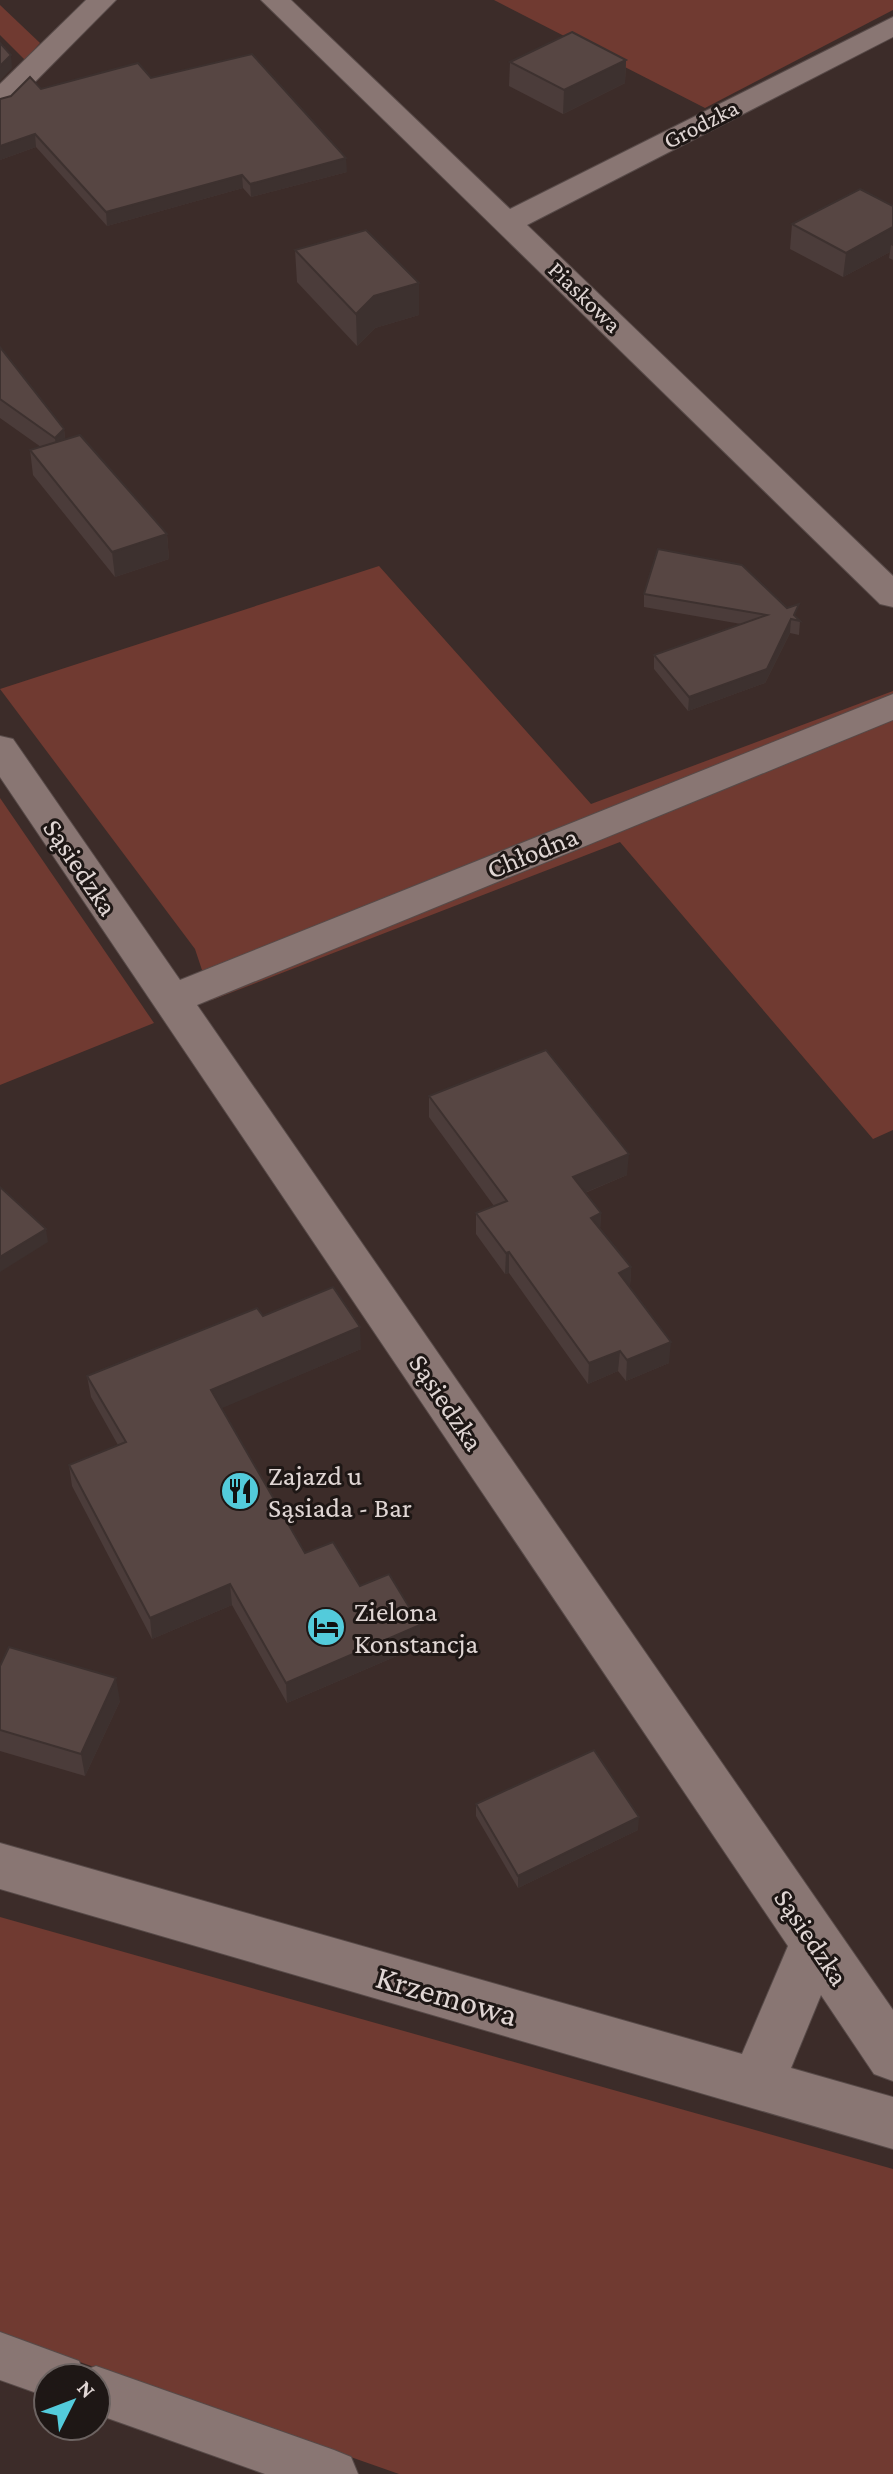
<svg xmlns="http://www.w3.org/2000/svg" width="893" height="2474" font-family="'Crimson Pro',serif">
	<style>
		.green { fill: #703a31 }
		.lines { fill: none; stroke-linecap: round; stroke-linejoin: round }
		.service-casing { stroke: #574a48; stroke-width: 2 }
		.minor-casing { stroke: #574a48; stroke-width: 2 }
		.service { fill: #897673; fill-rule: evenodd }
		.minor { fill: #897673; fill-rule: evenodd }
		.wall { fill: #4b3c3a }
		.shaded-wall { fill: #3d312f }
		.building { fill: #574643; stroke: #3d312f; stroke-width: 2 }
		.labels { text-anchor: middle; stroke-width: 6; stroke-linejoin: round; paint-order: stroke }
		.far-street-label { font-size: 24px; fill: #e0d6d4; stroke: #1e1715 }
		.street-label { font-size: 28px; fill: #e0d6d4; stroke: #1e1715 }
		.poi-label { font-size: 28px; fill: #e0d6d4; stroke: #1e1715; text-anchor: start }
		.near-street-label { font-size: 34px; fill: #e0d6d4; stroke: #1e1715 }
	</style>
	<rect width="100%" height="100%" fill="#3c2c29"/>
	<g class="green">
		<path d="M494,0H893V10L705,108Z"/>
		<path d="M0,5L40,43L25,60L0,35Z"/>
		<path d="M379,566L591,804L893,691V1130L873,1139L620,842L212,1000L195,949L0,689Z"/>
		<path d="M0,798L154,1023L0,1085Z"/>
		<path d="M0,1917L893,2169V2474H399L0,2334Z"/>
	</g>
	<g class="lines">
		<defs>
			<path id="service" d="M0,2332L79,2361L83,2371L96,2366L334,2450L351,2457L358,2474H265L96,2414V2378H48V2397L0,2380Z"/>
			<g id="minor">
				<path d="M86,0H116L10,107L0,110V84Z"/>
				<path d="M261,0H291L510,209L893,17V37L527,225L893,576V607L880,604Z"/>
				<path d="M893,694V720L197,1005L893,2010V2081L874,2074L821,1995L791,2068L893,2097V2149L0,1889V1843L742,2054L788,1946L0,777V736L13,739L180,980Z"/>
			</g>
		</defs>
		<use href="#service" class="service-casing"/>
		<use href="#minor" class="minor-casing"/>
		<use href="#service" class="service"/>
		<use href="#minor" class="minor"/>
	</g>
	<g class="wall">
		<path d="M626,60L625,83L563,114L509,86L510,62Z"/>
		<path d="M151,78L347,172L251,197L243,188L107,226L36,147L0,160L41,89Z"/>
		<path d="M893,206V260L889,258L890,252L843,277L790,249L792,224Z"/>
		<path d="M295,250L419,315L375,328L357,346L297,282Z"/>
		<path d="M0,347L64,429L65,439L167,534L169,559L115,577L33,475L30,450L41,447L0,418Z"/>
		<path d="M644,594L797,618L800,621L799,635L790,633L765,683L688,711L654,669V655L741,624L644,607Z"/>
		<path d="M429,1096L627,1175L585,1193L601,1213L600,1229L631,1267L630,1287L669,1363L626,1381L618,1371L588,1384L509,1273L505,1274L476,1234V1213L494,1206L429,1117Z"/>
		<path d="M263,1316L361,1349L221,1408L305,1553L360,1586L420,1625V1646L287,1703L232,1605L152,1639L72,1486L69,1465L118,1445L91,1397L87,1376Z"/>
		<path d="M0,1666L120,1701L85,1776L0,1751Z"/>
		<path d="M476,1804L638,1830L518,1888L476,1816Z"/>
	</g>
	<g class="shaded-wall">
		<path d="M11,55L12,68L0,81V66Z"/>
		<path d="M626,60L625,83L563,114L564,90Z"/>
		<path d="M35,134L36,147L0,160V146Z"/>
		<path d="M346,158L347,172L251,197L250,184Z"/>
		<path d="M242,175L243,188L107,226L106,212Z"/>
		<path d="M893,227V246L891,245L890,252L843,277L846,253Z"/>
		<path d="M419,283V315L375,328L357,346L356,314L374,296Z"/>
		<path d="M64,429L66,449L57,459L55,438Z"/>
		<path d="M167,534L169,559L115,577L112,552Z"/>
		<path d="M791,619L790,633L765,683L688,711L689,697Z"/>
		<path d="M629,1154L627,1175L572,1198L573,1177Z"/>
		<path d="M601,1213L600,1234L591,1218Z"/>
		<path d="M46,1229L48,1242L0,1272V1257Z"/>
		<path d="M509,1252V1273L505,1274L506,1253Z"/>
		<path d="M631,1267L630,1288L619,1273Z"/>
		<path d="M360,1327L361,1349L213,1412L211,1390Z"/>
		<path d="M671,1342L669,1363L626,1381L627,1360Z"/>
		<path d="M620,1351L618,1371L588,1384L589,1363Z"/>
		<path d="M230,1584L232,1605L152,1639L150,1618Z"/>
		<path d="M420,1625V1646L287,1703L286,1683Z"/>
		<path d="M116,1678L120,1701L85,1776L81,1754Z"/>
		<path d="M639,1817L638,1830L518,1888V1876Z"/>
	</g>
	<g class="building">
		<path d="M572,32L626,60L564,90L510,62Z"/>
		<path d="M0,43L11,55L0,66Z"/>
		<path d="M252,54L346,158L250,184L242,175L106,212L35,134L0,146V99L11,96L30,77L41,89L138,63L151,78Z"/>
		<path d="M860,189L893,206V227L846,253L792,224Z"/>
		<path d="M366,230L419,283L374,296L356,314L295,250Z"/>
		<path d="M0,347L64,429L55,438L0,399Z"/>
		<path d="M80,435L167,534L112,552L30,450Z"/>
		<path d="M658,549L742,565L787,608L799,604L794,615L800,621L791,619L767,669L689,697L654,655L767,615L644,594Z"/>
		<path d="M546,1050L629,1154L573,1177L601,1213L591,1218L631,1267L619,1273L671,1342L627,1360L620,1351L589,1363L509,1252L506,1253L476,1213L507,1201L429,1096Z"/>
		<path d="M0,1187L46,1229L0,1257Z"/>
		<path d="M333,1287L360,1327L211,1390L305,1553L333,1542L360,1586L389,1574L420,1625L286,1683L230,1584L150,1618L69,1465L126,1442L87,1376L257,1308L263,1316Z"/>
		<path d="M9,1647L116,1678L81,1754L0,1730V1666Z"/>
		<path d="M594,1750L639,1817L518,1876L476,1804Z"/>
	</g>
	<defs>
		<symbol id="restaurant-disc" viewBox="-11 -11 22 22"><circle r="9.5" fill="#53cbdb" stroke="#1e1715"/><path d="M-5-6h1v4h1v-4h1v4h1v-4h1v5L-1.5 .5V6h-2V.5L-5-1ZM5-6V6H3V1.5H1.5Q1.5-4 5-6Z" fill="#111"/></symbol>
		<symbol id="hotel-disc" viewBox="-11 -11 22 22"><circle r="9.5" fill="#53cbdb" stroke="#1e1715"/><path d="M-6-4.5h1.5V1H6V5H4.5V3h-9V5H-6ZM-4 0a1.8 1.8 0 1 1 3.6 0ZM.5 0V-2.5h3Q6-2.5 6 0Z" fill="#111"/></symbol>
	</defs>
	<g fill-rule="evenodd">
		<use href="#restaurant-disc" x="218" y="1469" width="44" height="44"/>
		<use href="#hotel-disc" x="304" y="1605" width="44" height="44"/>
	</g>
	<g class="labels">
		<g class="far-street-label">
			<text transform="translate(701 124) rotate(-27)" y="8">Grodzka</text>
			<text transform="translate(585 297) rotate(44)" y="8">Piaskowa</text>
		</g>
		<g class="street-label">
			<text transform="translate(532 852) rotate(-22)" y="10">Chłodna</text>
			<text transform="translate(81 867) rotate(56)" y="10">Sąsiedzka</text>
			<text transform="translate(447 1402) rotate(56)" y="10">Sąsiedzka</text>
			<text transform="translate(812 1937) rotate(56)" y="10">Sąsiedzka</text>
		</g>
		<g class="poi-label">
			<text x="268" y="1485">Zajazd u<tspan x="268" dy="32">Sąsiada - Bar</tspan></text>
			<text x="354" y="1621">Zielona<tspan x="354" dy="32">Konstancja</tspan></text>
		</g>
		<g class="near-street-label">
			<text transform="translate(447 1995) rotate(16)" y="12">Krzemowa</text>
		</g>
	</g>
	<g transform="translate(72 2402) rotate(48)"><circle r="38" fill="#1e1715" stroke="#6c6361" stroke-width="2"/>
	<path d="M0-6L14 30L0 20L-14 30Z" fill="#53cbdb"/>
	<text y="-12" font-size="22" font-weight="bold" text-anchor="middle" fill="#e0d6d4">N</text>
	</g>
</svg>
